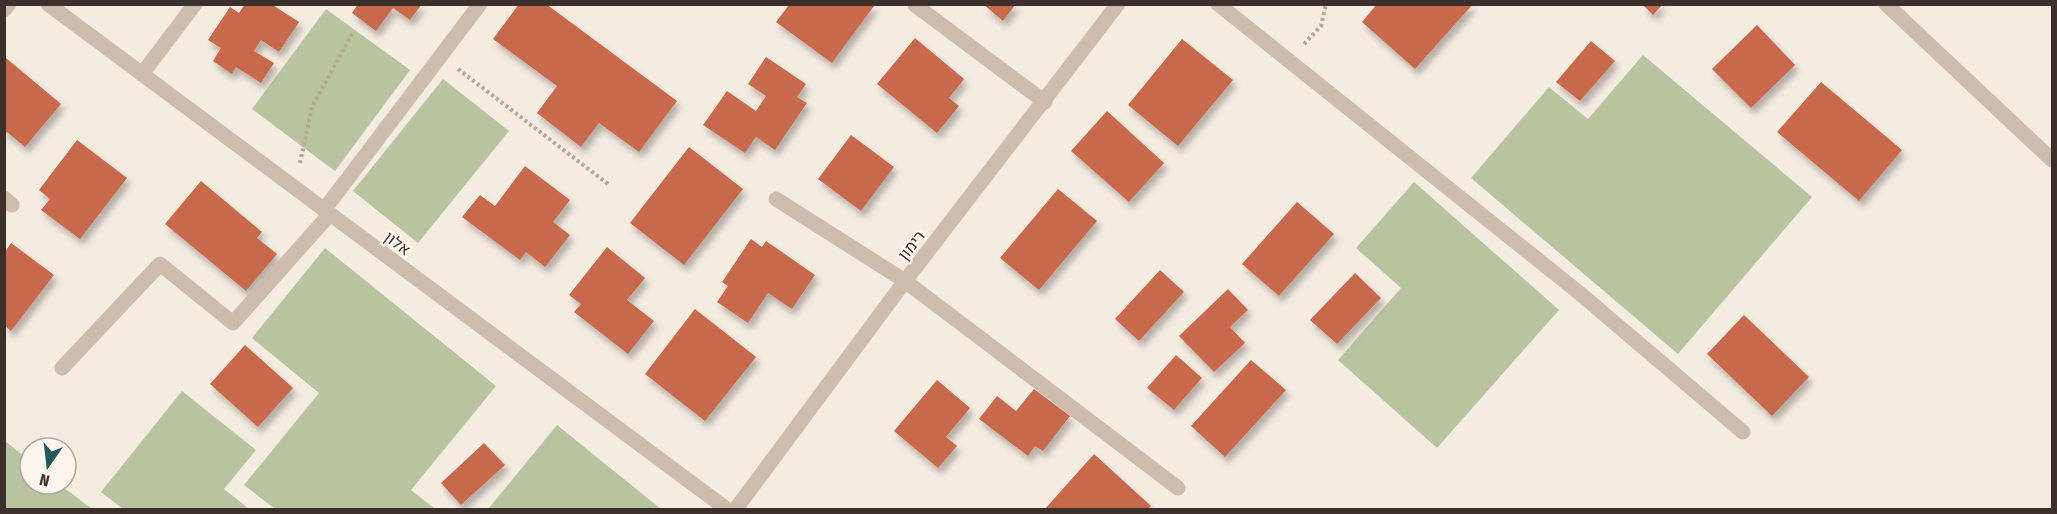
<svg xmlns="http://www.w3.org/2000/svg" width="2057" height="514" font-family="'Fira Sans Condensed',Heebo,sans-serif">
	<style>
		.green { fill: #b8c4a0 }
		.building { fill: #c8694b; filter: url(#shadow) }
		.lines { fill: none; stroke-linecap: round; stroke-linejoin: round }
		.path { stroke: #b9a596; stroke-width: 4; stroke-dasharray: 3 3; stroke-linecap: butt }
		.minor { stroke: #cdbbac; stroke-width: 15 }
		.labels { text-anchor: middle; stroke-width: 5; stroke-linejoin: round; paint-order: stroke }
		.street-label { font-size: 16px; fill: #3b302b; stroke: #fbf5ee }
	</style>
	<defs>
		<filter id="shadow"><feDropShadow dx="3.5" dy="6" stdDeviation="3" flood-color="#0004"/></filter>
	</defs>
	<rect width="100%" height="100%" fill="#f4ebe1"/>
	<g class="green">
		<path d="M326,9L410,70L335,171L252,109Z"/>
		<path d="M1643,55L1812,197L1678,354L1471,178L1549,87L1588,119Z"/>
		<path d="M443,79L509,131L418,243L353,191Z"/>
		<path d="M1414,182L1559,310L1437,448L1338,360L1401,288L1356,248Z"/>
		<path d="M325,248L496,386L411,490L435,509H275L244,485L319,393L252,338Z"/>
		<path d="M182,391L256,450L224,489L249,509H123L101,492Z"/>
		<path d="M557,425L661,509H488Z"/>
		<path d="M5,441L30,461V484H59L92,509H5Z"/>
	</g>
	<g class="building">
		<path d="M245,4H271L299,22L279,52L261,40L254,51L274,63L261,83L236,67L232,74L213,61L221,48L208,40L230,7L239,13Z"/>
		<path d="M358,4H422L410,20L393,8L376,31L352,13Z"/>
		<path d="M519,4H546L677,101L639,152L599,123L581,147L537,113L557,86L493,39Z"/>
		<path d="M983,4H1016L1003,21Z"/>
		<path d="M1377,4H1473L1415,69L1362,22Z"/>
		<path d="M1642,4H1663L1653,15Z"/>
		<path d="M789,5H872L874,6L832,63L776,22Z"/>
		<path d="M1757,25L1795,65L1751,108L1712,69Z"/>
		<path d="M915,38L964,79L949,98L959,106L937,133L877,84Z"/>
		<path d="M1182,39L1233,80L1178,146L1128,105Z"/>
		<path d="M1591,41L1615,61L1580,101L1556,82Z"/>
		<path d="M766,57L806,84L797,97L807,103L775,150L756,137L745,153L703,125L727,91L756,111L766,96L748,84Z"/>
		<path d="M6,58L61,104L25,147L7,132L4,135Z"/>
		<path d="M1821,82L1902,150L1859,201L1777,132Z"/>
		<path d="M1107,111L1164,163L1129,202L1071,151Z"/>
		<path d="M851,135L894,167L861,211L818,179Z"/>
		<path d="M77,140L127,178L80,239L41,210L50,199L39,190Z"/>
		<path d="M689,147L743,189L684,265L630,223Z"/>
		<path d="M525,166L570,200L553,222L570,235L545,267L526,252L520,260L462,217L480,195L495,206Z"/>
		<path d="M201,181L262,232L257,238L277,254L246,291L165,224Z"/>
		<path d="M1058,189L1097,221L1039,290L1000,258Z"/>
		<path d="M1297,202L1334,234L1279,296L1242,264Z"/>
		<path d="M751,239L762,247L766,241L815,275L792,309L768,293L748,323L717,302L728,286L722,282Z"/>
		<path d="M11,243L54,275L11,331L5,326V252Z"/>
		<path d="M607,247L645,278L627,300L654,321L628,354L574,312L581,304L569,295Z"/>
		<path d="M1160,270L1184,292L1139,341L1115,319Z"/>
		<path d="M1355,273L1381,298L1337,344L1310,320Z"/>
		<path d="M1228,289L1248,310L1230,327L1245,343L1214,372L1179,336Z"/>
		<path d="M695,309L756,357L705,421L645,374Z"/>
		<path d="M1744,315L1809,377L1772,416L1707,354Z"/>
		<path d="M245,345L293,388L258,427L210,384Z"/>
		<path d="M1176,355L1202,378L1174,410L1147,388Z"/>
		<path d="M1251,360L1286,390L1225,457L1191,426Z"/>
		<path d="M937,380L970,408L946,437L957,446L938,468L894,431Z"/>
		<path d="M1034,389L1070,416L1043,451L1035,446L1028,456L979,419L997,396L1016,411Z"/>
		<path d="M484,443L505,465L461,505L441,483Z"/>
		<path d="M1094,454L1151,506L1147,510H1044Z"/>
	</g>
	<g class="lines">
		<g class="path">
			<path d="M1304,44L1321,26L1326,4"/>
			<path d="M458,69L608,184"/>
			<path d="M300,163L312,107L352,34"/>
		</g>
		<g class="minor">
			<path d="M48,4L728,510"/>
			<path d="M1218,4L1577,291L1743,432"/>
			<path d="M1886,4L2052,160"/>
			<path d="M915,5L1045,102"/>
			<path d="M4,10L9,4"/>
			<path d="M142,74L195,4"/>
			<path d="M4,198L12,205"/>
			<path d="M776,199L905,281L1178,488"/>
			<path d="M324,210L480,4"/>
			<path d="M62,368L160,264L233,323L330,214"/>
			<path d="M735,510L905,281L1118,4"/>
		</g>
	</g>
	<g class="labels">
		<g class="street-label">
			<text transform="translate(398 243) rotate(37)" y="6">אלון</text>
			<text transform="translate(911 245) rotate(-52)" y="6">רימון</text>
		</g>
	</g>
	<rect width="2057" height="514" fill="none" stroke="#3b302b" stroke-width="12"/>
	<g transform="translate(48 466) rotate(194)"><circle r="28" fill="#fbf5ee" stroke="#aea6a0" stroke-width="1.5"/>
	<path d="M0-4.5L10 22L0 15L-10 22Z" fill="#1f5a5e"/>
	<text y="-9" font-size="16" font-weight="bold" text-anchor="middle" fill="#3b302b">N</text>
	</g>
</svg>
